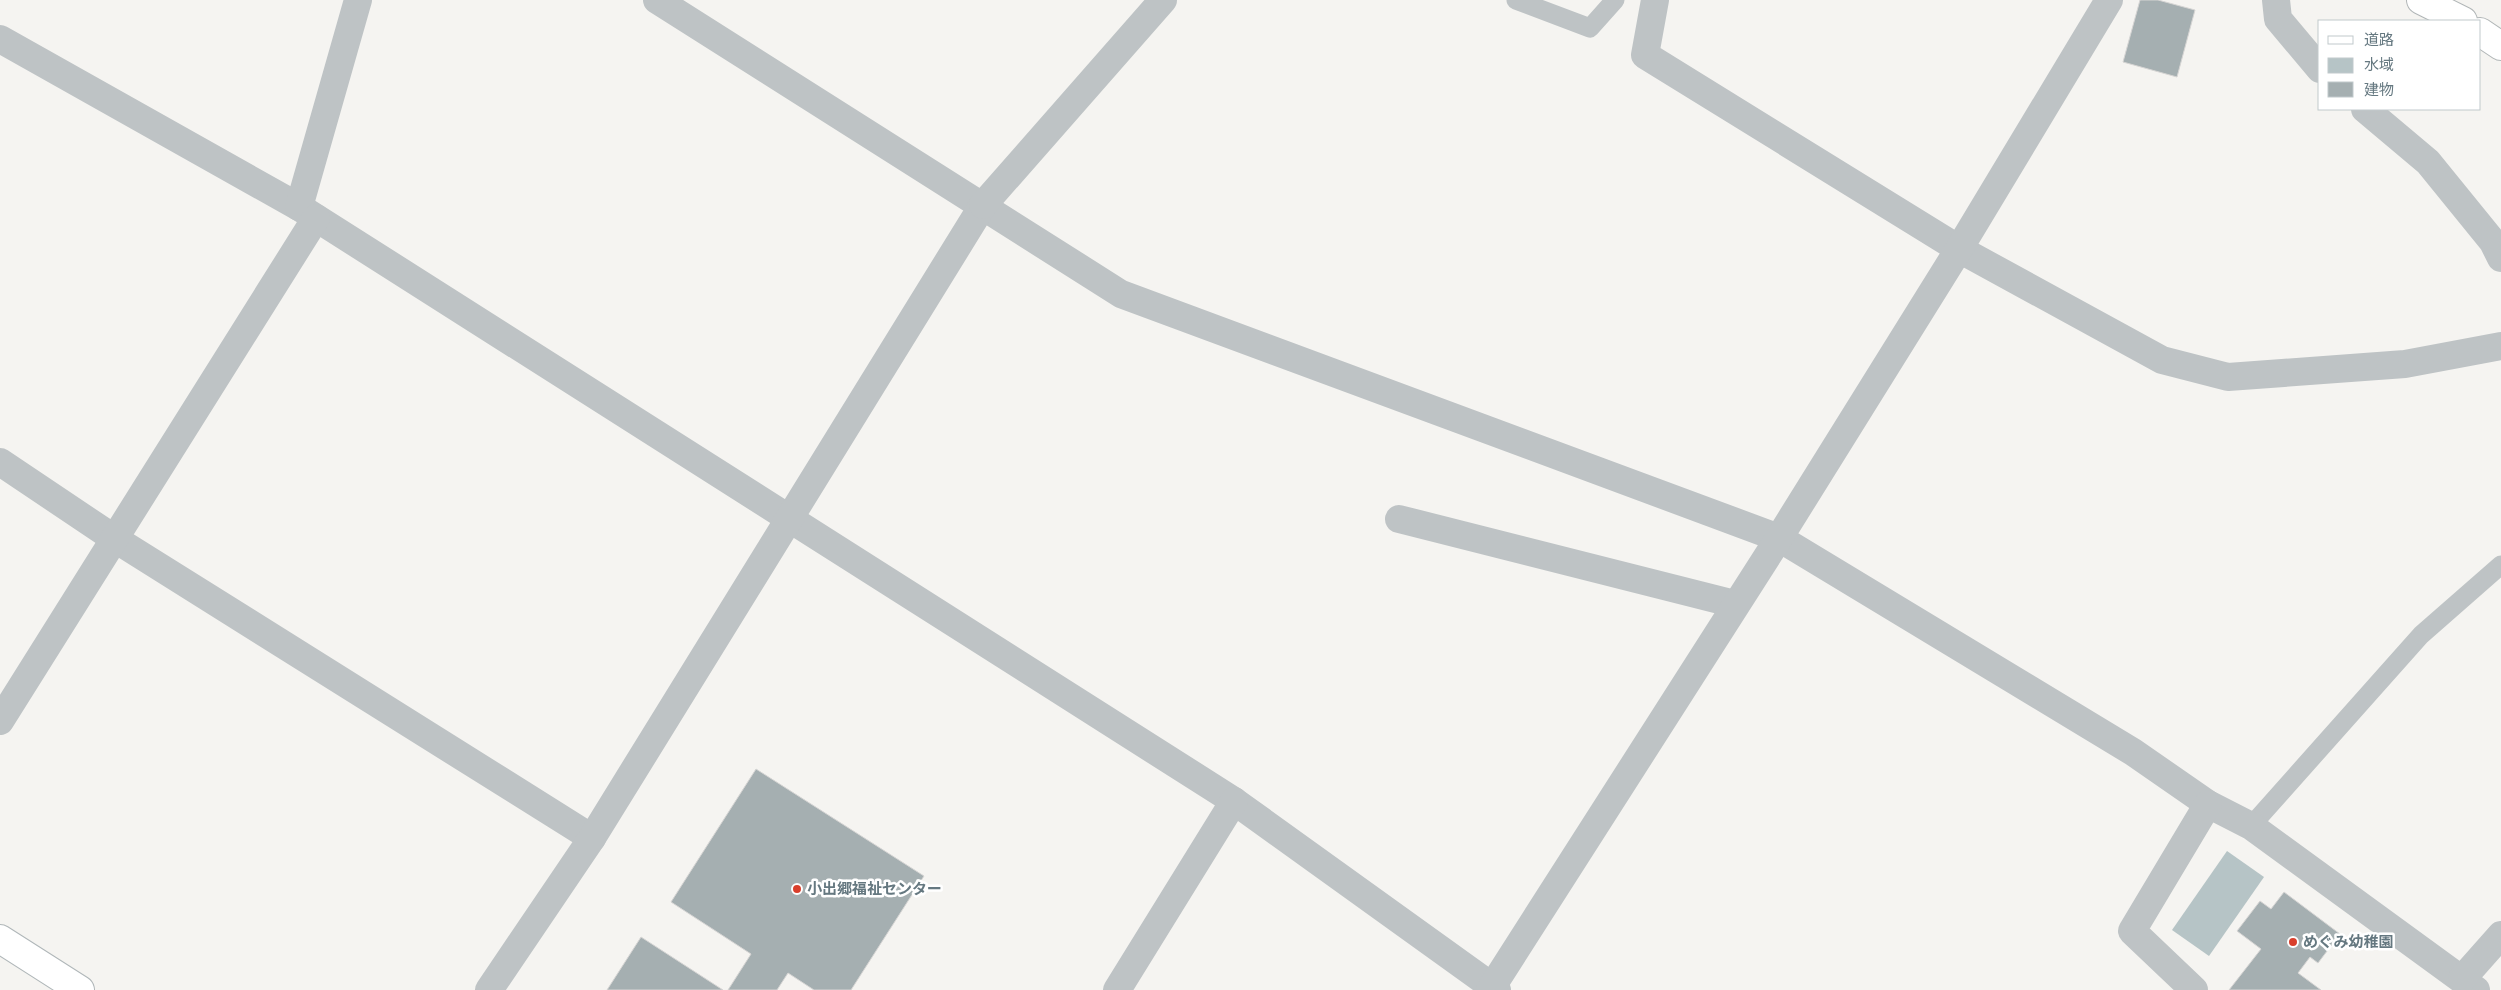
<svg xmlns="http://www.w3.org/2000/svg" width="2501" height="990" font-family="Inter,'Noto Sans JP',sans-serif">
	<style>
		.water { fill: #b6c4c6 }
		.building { fill: #a5afb1; stroke: #d6d5d4 }
		.lines { fill: none; stroke-linecap: round; stroke-linejoin: round }
		.secondary-casing { stroke: #b0b7b9; stroke-width: 30 }
		.trunk-casing { stroke: #b1b6b7; stroke-width: 30 }
		.service { stroke: #bec3c5; stroke-width: 19 }
		.minor { stroke: #bec3c5; stroke-width: 28 }
		.tertiary { stroke: #bec3c5; stroke-width: 28 }
		.secondary { stroke: #fff; stroke-width: 28 }
		.trunk { stroke: #fff; stroke-width: 28 }
		.poi-dot { fill: #d93f2c; stroke: #fff; stroke-width: 2 }
		.labels { text-anchor: middle; stroke-width: 5; stroke-linejoin: round; paint-order: stroke }
		.poi-label { font-size: 15px; font-weight: bold; fill: #657880; stroke: #fff; text-anchor: start }
	</style>
	<rect width="100%" height="100%" fill="#f5f4f1"/>
	<path class="water" d="M2227,851L2264,877L2209,956L2172,930Z"/>
	<g class="building">
		<path d="M2140,0H2158L2195,10L2177,77L2123,62Z"/>
		<path d="M756,769L924,876L851,990H814L788,973L777,990H728L751,954L671,902Z"/>
		<path d="M2284,892L2340,934L2318,963L2310,957L2298,973L2321,990H2229L2261,949L2237,931L2260,901L2271,909Z"/>
		<path d="M641,937L723,990H607Z"/>
	</g>
	<g class="lines">
		<defs>
			<path id="secondary" d="M0,939L80,990"/>
			<g id="trunk">
				<path d="M2421,0L2463,21"/>
				<path d="M2480,32L2501,46"/>
			</g>
		</defs>
		<use href="#secondary" class="secondary-casing"/>
		<use href="#trunk" class="trunk-casing"/>
		<g class="service">
			<path d="M1516,0L1590,28L1615,0"/>
			<path d="M2251,826L2421,635L2501,565"/>
		</g>
		<g class="minor">
			<path d="M657,0L1121,294L1779,538L2133,752L2208,804L2251,826L2476,990"/>
			<path d="M1655,0L1645,55L1959,249L2162,360L2228,377L2405,364L2501,346"/>
			<path d="M2276,0L2278,19L2320,69"/>
			<path d="M0,39L299,207L1234,801L1497,990"/>
			<path d="M2365,109L2428,162L2493,242L2501,258"/>
			<path d="M299,207L358,0"/>
			<path d="M0,462L115,539L592,838"/>
			<path d="M1399,519L1735,604"/>
			<path d="M0,721L316,218"/>
			<path d="M2462,979L2501,935"/>
			<path d="M489,990L592,838L983,205"/>
			<path d="M1117,990L1234,801"/>
			<path d="M1490,990L1779,538L1959,249L2109,0"/>
			<path d="M2194,990L2132,931L2208,804"/>
		</g>
		<path class="tertiary" d="M983,205L1163,0"/>
		<use href="#secondary" class="secondary"/>
		<use href="#trunk" class="trunk"/>
	</g>
	<g class="poi-dot">
		<circle cx="797" cy="889" r="5"/>
		<circle cx="2293" cy="942" r="5"/>
	</g>
	<g class="labels">
		<g class="poi-label">
			<text x="807" y="894">小出郷福祉センター</text>
			<text x="2303" y="947">めぐみ幼稚園</text>
		</g>
	</g>
	<rect x="2318" y="20" width="162" height="90" fill="#ffffff" stroke="#c1c9cc"/>
	<rect x="2328" y="36" width="25" height="8" fill="#ffffff" stroke="#c1c9cc"/>
	<text x="2364" y="45" font-size="15" fill="#657880">道路</text>
	<rect x="2328" y="58" width="25" height="15" fill="#b6c4c6" stroke="#c1c9cc"/>
	<text x="2364" y="70" font-size="15" fill="#657880">水域</text>
	<rect x="2328" y="82" width="25" height="15" fill="#a5afb1" stroke="#c1c9cc"/>
	<text x="2364" y="95" font-size="15" fill="#657880">建物</text>
</svg>
